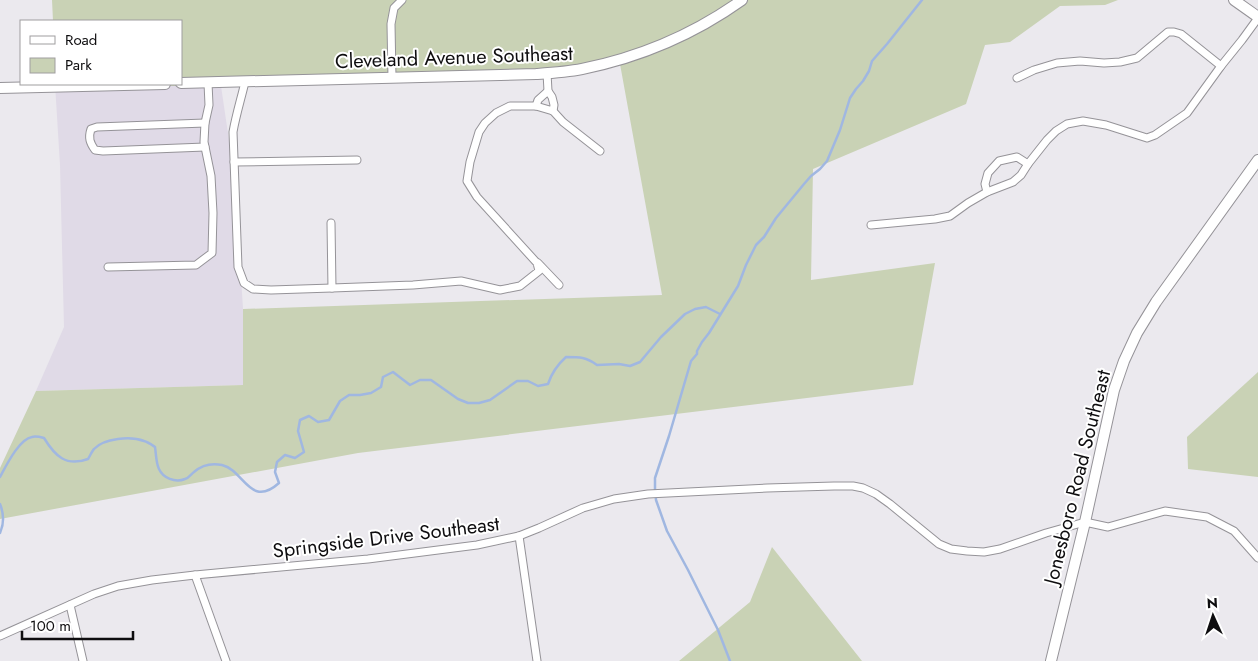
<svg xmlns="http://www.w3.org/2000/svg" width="1258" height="661" font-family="Jost,sans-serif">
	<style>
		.built { fill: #e0dae7 }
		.green { fill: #c9d2b5 }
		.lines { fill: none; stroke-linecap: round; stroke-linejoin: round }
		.stream { stroke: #a0b7e1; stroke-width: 2.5 }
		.minor-casing { stroke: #959398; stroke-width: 9 }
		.secondary-casing { stroke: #959398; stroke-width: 12 }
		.minor { stroke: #fff; stroke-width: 7 }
		.secondary { stroke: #fff; stroke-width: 10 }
		.labels { text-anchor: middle; stroke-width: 4; stroke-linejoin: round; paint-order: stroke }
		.street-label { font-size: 20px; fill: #0e0d0f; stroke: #fff }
	</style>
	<rect width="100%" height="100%" fill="#ebe9ee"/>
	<path class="built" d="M55,84L221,86L235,181L243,309V385L36,391L64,327L60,165Z"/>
	<g class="green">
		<path d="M52,0H1118L1105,5L1060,6L1010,42L985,45L966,104L813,169L811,280L935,263L913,385L358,453L0,519V468L36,391L243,385V309L662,295L620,64L563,75L221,86H138L90,84H181V21H53Z"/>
		<path d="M1258,372V477L1188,469L1187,437Z"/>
		<path d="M772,547L862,661H679L750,602Z"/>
	</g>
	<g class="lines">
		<g class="stream">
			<path d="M0,477C6,466 19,439 32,437C35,436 40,437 44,438C55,456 66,467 88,459C90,456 92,451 94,449C104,438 131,436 144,441C148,442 152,445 155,447C156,453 156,463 159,469C163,478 175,483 185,479C189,478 191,474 194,472C202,465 212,463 222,465C244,470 250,509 279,483L275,472L277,462L285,455L295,458L304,452L298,431L300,420L309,416L318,422L329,420L340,401L349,395H360L371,393L381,387L383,377L393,372L410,385L420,380H431L458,399L468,403H479L490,400L517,381H528L538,386L548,384C552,372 557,365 566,357C580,357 586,357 597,365L619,364L630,366L640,362L661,337L685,314L695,309L706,307L720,314"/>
			<path d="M0,504C4,514 4,524 0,533"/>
			<path d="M730,661L718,630L688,570L667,531L656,500L655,489V478L669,436L691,361L697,354V351L702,342L709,333L738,286L746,265L756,245L764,237L776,218L804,184L811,176L820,169L827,161L840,130L850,98L856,89L863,81L869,71L872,61L887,44L922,0"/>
		</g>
		<defs>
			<g id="minor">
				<path d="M547,73L548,91L552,97L554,105L553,111"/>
				<path d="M392,78L391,24L394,8L402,0"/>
				<path d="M1017,78L1034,70L1057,63L1080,61L1104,63L1120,62L1137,58L1168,32H1174L1181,34L1221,66"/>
				<path d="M245,82C241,99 236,115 233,132L238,267L244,283L253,289L271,290L332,288L413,285L461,281L500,290L520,286L539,271L537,263L477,197L467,181L470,162L479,132L485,123L496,113L510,106H536L553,111L563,122L600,151"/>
				<path d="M536,106L538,100L548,91"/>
				<path d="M205,123L97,127L91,129C88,138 90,143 95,150L103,151L205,147"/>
				<path d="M234,162L357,160"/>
				<path d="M987,192L985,184L988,173L999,161L1017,157L1028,164"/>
				<path d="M331,223L332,288"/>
				<path d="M871,225L935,219L950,216L968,203L987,192L1013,182L1021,175L1028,164L1047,140L1056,131L1067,124L1083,121L1106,125L1147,138L1155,135L1187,113L1221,66L1242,40L1258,18"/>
				<path d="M538,263L559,285"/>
				<path d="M108,267L196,265L212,253L213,213L211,176L204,142L205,123L209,105L208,83"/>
				<path d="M519,536L537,661"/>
				<path d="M195,575L226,661"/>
				<path d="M70,605L83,661"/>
				<path d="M0,636L94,594L118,586L152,580L195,575L368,559L477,545L519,536L539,528L583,508L614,499L648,494L767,488L834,486H853L863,488L876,494L890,504L939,544L951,549L967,551L984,552L1000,549L1046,533L1085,522L1108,527L1165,511L1207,517L1234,531L1258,558"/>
			</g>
			<g id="secondary">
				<path d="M1234,0L1258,17"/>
				<path d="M181,83L536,74C551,73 567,72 582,69C641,57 693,35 742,0"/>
				<path d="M0,88L165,84"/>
				<path d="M1051,661L1085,522L1114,390L1124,361L1137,333L1156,302L1258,160"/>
			</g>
		</defs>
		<use href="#minor" class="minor-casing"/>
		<use href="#secondary" class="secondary-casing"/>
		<use href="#minor" class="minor"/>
		<use href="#secondary" class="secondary"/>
	</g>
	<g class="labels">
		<g class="street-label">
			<text transform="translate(454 57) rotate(-2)" y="7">Cleveland Avenue Southeast</text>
			<text transform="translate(1077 477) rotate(-76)" y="7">Jonesboro Road Southeast</text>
			<text transform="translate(386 537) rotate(-7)" y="7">Springside Drive Southeast</text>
		</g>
	</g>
	<rect x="20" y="20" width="162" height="65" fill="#ffffff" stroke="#9f9e9f"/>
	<rect x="30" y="36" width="25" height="8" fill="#ffffff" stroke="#9f9e9f"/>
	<text x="65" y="45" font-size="15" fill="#0e0d0f">Road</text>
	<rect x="30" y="58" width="25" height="15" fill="#c9d2b5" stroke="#9f9e9f"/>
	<text x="65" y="70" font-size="15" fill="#0e0d0f">Park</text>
	<g transform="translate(1213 616) rotate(357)" stroke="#ffffff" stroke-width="4" paint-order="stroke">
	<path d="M0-4L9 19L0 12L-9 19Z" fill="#0e0d0f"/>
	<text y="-8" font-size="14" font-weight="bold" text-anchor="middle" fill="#0e0d0f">N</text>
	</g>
	<path d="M22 631v8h111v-8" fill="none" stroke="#0e0d0f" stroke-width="2.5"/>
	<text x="30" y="631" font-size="15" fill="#0e0d0f" stroke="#ffffff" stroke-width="4" paint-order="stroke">100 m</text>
</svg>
